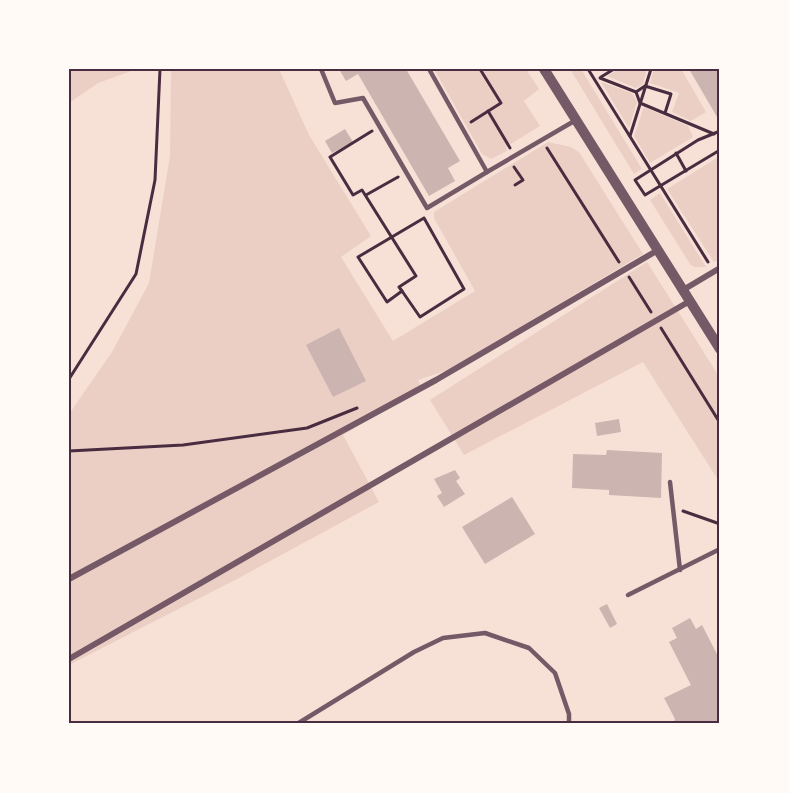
<svg xmlns="http://www.w3.org/2000/svg" width="789" height="793" font-family="'Noto Sans',sans-serif">
	<style>
		.green { fill: #ebcfc5 }
		.building { fill: #ccb4b1 }
		.lines { fill: none; stroke-linecap: round; stroke-linejoin: round }
		.path { stroke: #4a2c40; stroke-width: 3 }
		.service { stroke: #755966; stroke-width: 4.5 }
		.minor { stroke: #755966; stroke-width: 6 }
		.tertiary { stroke: #755966; stroke-width: 10 }
		.neatline { fill: none; stroke: #4a2c40; stroke-width: 2 }
	</style>
	<rect width="100%" height="100%" fill="#f7e1d7"/>
	<g class="green">
		<path d="M69,69H137L98,83L69,103Z"/>
		<path d="M171,69H279L309,135L371,236L341,257L393,341L475,291L434,218V212L548,142L571,147L579,152L643,254L448,370L418,380L422,388L343,435L379,502L237,579L69,665V414L112,352L149,283L170,156Z"/>
		<path d="M434,69H526L539,89L524,101L540,126L506,147L507,151L491,159L482,154Z"/>
		<path d="M570,69H581L642,169L634,174Z"/>
		<path d="M619,69H647L643,84L636,88L607,76Z"/>
		<path d="M654,69H681L706,112L691,121L672,112L679,93L650,83Z"/>
		<path d="M601,82L632,93L637,102L629,128Z"/>
		<path d="M644,107L688,126L693,137L650,163L634,136Z"/>
		<path d="M720,156V259L714,262L667,189Z"/>
		<path d="M660,193L706,267H694L690,264L650,200Z"/>
		<path d="M647,262L720,378V483L643,362L464,455L430,400Z"/>
	</g>
	<g class="building">
		<path d="M339,69H406L460,161L448,168L455,181L429,196L358,74L346,81Z"/>
		<path d="M689,69H720V122Z"/>
		<path d="M345,129L353,142L332,153L325,141Z"/>
		<path d="M339,328L366,381L333,397L306,345Z"/>
		<path d="M619,419L621,432L597,436L595,423Z"/>
		<path d="M607,450L662,453L661,498L609,495V490L572,488L573,454L606,455Z"/>
		<path d="M455,470L460,478L456,481L465,494L444,507L437,496L442,493L434,479Z"/>
		<path d="M512,497L535,534L485,564L462,527Z"/>
		<path d="M607,604L617,624L610,628L599,608Z"/>
		<path d="M690,618L696,629L702,625L720,660V724H673L675,719L664,698L691,685L669,642L677,638L672,628Z"/>
	</g>
	<g class="lines">
		<g class="path">
			<path d="M588,69L708,262"/>
			<path d="M601,77L614,69"/>
			<path d="M600,78L636,92L645,86L671,94L665,113"/>
			<path d="M636,92L640,103L714,134"/>
			<path d="M488,111L510,148"/>
			<path d="M471,122L501,103L480,69"/>
			<path d="M372,131L330,157L353,195L362,190L416,276L399,287L402,291"/>
			<path d="M720,131L698,140L635,180L645,195L720,150"/>
			<path d="M630,136L651,69"/>
			<path d="M547,148L619,262"/>
			<path d="M676,153L686,171"/>
			<path d="M514,167L523,180L515,185"/>
			<path d="M366,195L398,177"/>
			<path d="M424,218L358,257L387,302L402,291L420,317L464,289L424,218"/>
			<path d="M629,277L651,312"/>
			<path d="M661,328L720,423"/>
			<path d="M69,379L136,274L155,180L160,69"/>
			<path d="M69,451L183,445L307,428L357,408"/>
			<path d="M683,511L720,524"/>
		</g>
		<g class="service">
			<path d="M321,69L335,103L363,98L427,208L487,172"/>
			<path d="M429,69L487,172L576,120"/>
			<path d="M670,482L680,570"/>
			<path d="M628,595L720,549"/>
			<path d="M297,724L414,652L443,638L485,633L529,648L555,673L569,714V724"/>
		</g>
		<g class="minor">
			<path d="M683,290L720,268"/>
			<path d="M69,579L436,380L658,250"/>
			<path d="M69,659L690,301"/>
		</g>
		<path class="tertiary" d="M544,69L720,349"/>
	</g>
	<rect width="789" height="793" fill="none" stroke="#fffaf5" stroke-width="141"/>
	<rect x="70" y="70" width="648" height="652" class="neatline"/>
</svg>
